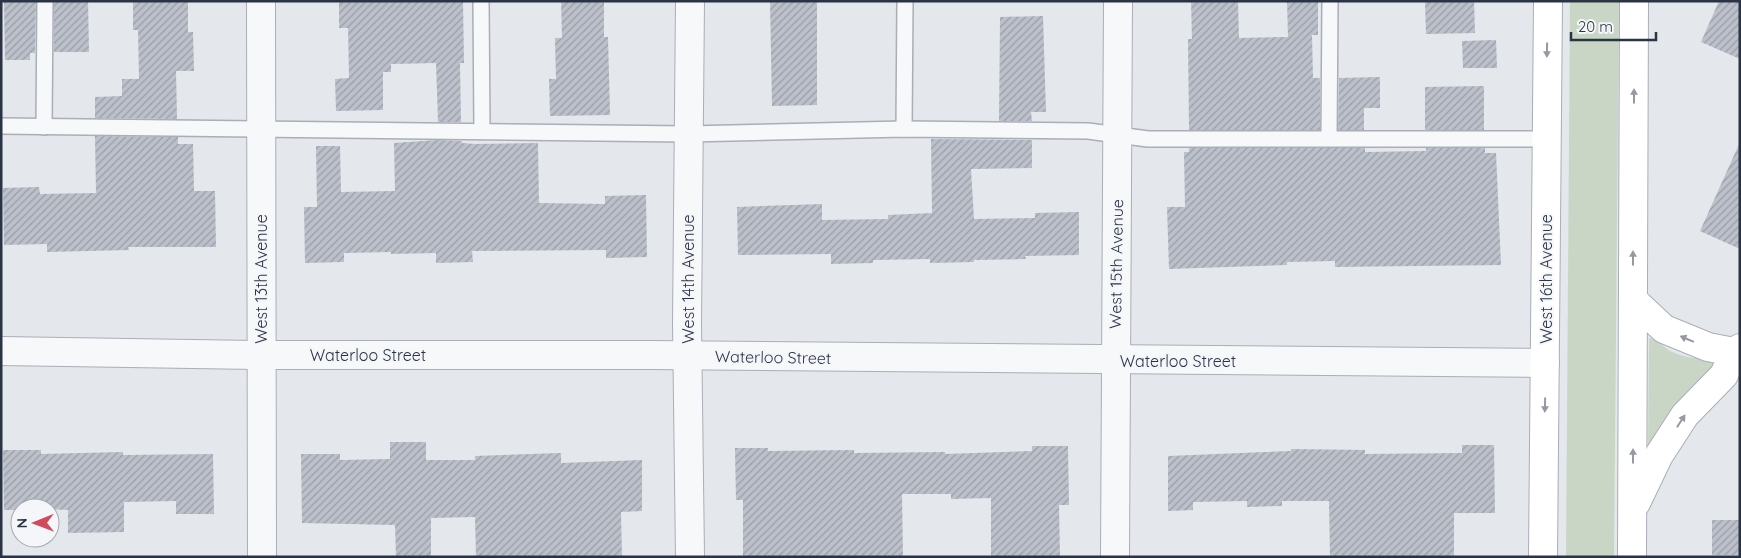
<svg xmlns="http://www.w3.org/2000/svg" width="1741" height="558" font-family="Quicksand,sans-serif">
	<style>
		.grass { fill: #c9d6c5 }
		.building { fill: url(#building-hatch) }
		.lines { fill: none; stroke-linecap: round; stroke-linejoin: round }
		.lane-casing { stroke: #a9aeb7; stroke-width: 18 }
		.street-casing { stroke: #a9aeb7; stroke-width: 30 }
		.secondary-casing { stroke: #a9aeb7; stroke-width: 30 }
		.lane { stroke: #f7f8fa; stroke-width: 15 }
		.street { stroke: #f7f8fa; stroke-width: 28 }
		.secondary { stroke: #fff; stroke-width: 28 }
		.oneway { fill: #959aa2 }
		.labels { text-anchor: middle; stroke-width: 4; stroke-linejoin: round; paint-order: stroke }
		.street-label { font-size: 16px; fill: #2b3445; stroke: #f4f6f9 }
	</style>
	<defs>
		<pattern id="building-hatch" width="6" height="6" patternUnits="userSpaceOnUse" patternTransform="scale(1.25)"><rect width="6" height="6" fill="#bbc0ca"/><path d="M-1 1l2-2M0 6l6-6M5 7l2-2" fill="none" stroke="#989da6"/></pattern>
	</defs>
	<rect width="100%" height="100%" fill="#e4e7ec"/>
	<g class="grass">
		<path d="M1570,1H1619L1614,557H1566Z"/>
		<path d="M1649,338C1658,339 1663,347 1670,351C1684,358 1700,359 1715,360L1717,364L1648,448Z"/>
	</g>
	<g class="building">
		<path d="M4,1H36L35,53H30V60H5Z"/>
		<path d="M54,1H88L89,52H54Z"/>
		<path d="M133,1H188V32H193L194,71H176L177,119L95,118V97L122,96V79H139L138,30H133Z"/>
		<path d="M339,1H463L464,63H460L461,122H438L436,63L391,64V72H383V110L336,111L335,79L349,78L348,28H339Z"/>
		<path d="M561,1H604V37H608L610,115L550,116L549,79H556L555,38H562Z"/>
		<path d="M770,1H817V105L772,106Z"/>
		<path d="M1191,1H1238L1239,38L1288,37L1287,1H1318V35H1312L1313,78H1320V130H1189L1188,39H1192Z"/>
		<path d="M1425,1H1474L1475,33L1426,34Z"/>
		<path d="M1719,1H1740V59L1701,42Z"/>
		<path d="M1043,16L1046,112H1031L1032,121H999L1000,17Z"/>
		<path d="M1496,40L1497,68H1463L1462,41Z"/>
		<path d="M1380,77V108H1364V130H1338L1339,78Z"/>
		<path d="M1484,86V130H1425V87Z"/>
		<path d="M95,136L178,137V144H193L194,191H215L216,247H128L129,250L47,252V244L4,245L3,188L39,187L40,194L96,193Z"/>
		<path d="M931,139L1032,140V168L971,169L974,219L1035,218V213L1079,212V255L1025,256L1026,259L974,260V262L930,263V259L873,260V263L831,264V254L738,255L737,207L822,204V220L888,219V215L932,213Z"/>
		<path d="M438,140L462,141V143L475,144L538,143L539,203L605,204V196L646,195L647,257L606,258V250L472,251L473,262L436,263V253L391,254V252L344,253V262L305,263L304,207H317L316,146H340L341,192L395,191L394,143Z"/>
		<path d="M1740,142V249L1700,231Z"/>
		<path d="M1189,148H1365V152L1426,151V148H1485V153H1496L1501,265L1335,267V261L1287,262V265L1169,269L1167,207H1185L1184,152H1189Z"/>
		<path d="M390,442H426V460H475V456L561,453V463L642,460V511L621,512L622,557H476L475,517L431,518V557H396L395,525L302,523L301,454H340V460L390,459Z"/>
		<path d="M1462,445H1494L1495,513H1454V557H1330L1329,501H1282V506L1247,507V501L1193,502V510L1168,511V456L1291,451V449L1365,450V454L1462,453Z"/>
		<path d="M1032,446H1068L1069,505H1059L1060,557H991V498L951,499V494H902L903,557H743V500H736L735,448H768V451L854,450V453L945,452V454L1032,451Z"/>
		<path d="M3,450H41V454L123,452V455L213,454L214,514H176V501L124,502V532L68,533V510L20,508V510H4Z"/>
		<rect x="1712" y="520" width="28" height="35"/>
	</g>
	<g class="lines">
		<defs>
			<g id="lane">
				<path d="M481,1L482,131"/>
				<path d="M1,126L688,134L904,129L1088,131L1148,139H1546"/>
				<path d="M44,127L45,1"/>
				<path d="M904,129L905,1"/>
				<path d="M1329,138L1330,1"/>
			</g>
			<g id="street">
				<path d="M261,1L262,557"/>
				<path d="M690,1L687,324L690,557"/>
				<path d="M1,351L262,355H650L1545,363"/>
				<path d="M1115,557L1118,1"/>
			</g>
			<g id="secondary">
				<path d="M1633,300L1664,329L1708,347L1734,352"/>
				<path d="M1636,503L1659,455L1685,415L1724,375L1734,352L1740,348"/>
				<path d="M1543,557L1548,1"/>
				<path d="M1632,557L1634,1"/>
			</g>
		</defs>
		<use href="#lane" class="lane-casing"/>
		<use href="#street" class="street-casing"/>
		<use href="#secondary" class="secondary-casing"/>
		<use href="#lane" class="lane"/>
		<use href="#street" class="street"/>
		<use href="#secondary" class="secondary"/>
	</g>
	<defs><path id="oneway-solid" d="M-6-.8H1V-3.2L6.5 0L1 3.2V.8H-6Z" transform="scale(1.25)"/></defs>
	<g class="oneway">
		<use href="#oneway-solid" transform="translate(1547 50) rotate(91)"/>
		<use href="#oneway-solid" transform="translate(1634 96) rotate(-90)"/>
		<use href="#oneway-solid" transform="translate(1633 258) rotate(-90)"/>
		<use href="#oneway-solid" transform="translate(1687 339) rotate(-157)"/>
		<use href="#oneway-solid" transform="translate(1545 405) rotate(91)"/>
		<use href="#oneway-solid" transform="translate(1681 421) rotate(-57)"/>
		<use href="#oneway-solid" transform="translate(1633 456) rotate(-90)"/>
	</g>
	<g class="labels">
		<g class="street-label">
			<text transform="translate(1116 264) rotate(-89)" y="6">West 15th Avenue</text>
			<text transform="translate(261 279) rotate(-90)" y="6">West 13th Avenue</text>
			<text transform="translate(688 279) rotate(-90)" y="6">West 14th Avenue</text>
			<text transform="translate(1546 279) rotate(-90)" y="6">West 16th Avenue</text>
			<text x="368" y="361">Waterloo Street</text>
			<text transform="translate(773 357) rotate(1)" y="6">Waterloo Street</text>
			<text x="1178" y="367">Waterloo Street</text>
		</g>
	</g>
	<rect width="1741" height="558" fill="none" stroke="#2b3445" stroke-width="5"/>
	<g transform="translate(35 523) rotate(269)"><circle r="24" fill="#f4f6f9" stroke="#a4a8b1"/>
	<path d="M0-4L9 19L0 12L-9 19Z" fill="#d1495b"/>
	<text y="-8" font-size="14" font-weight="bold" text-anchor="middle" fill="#2b3445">N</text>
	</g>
	<path d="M1571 32v8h85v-8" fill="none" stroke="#2b3445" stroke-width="2.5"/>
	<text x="1578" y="32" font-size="15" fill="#2b3445" stroke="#f4f6f9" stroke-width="4" paint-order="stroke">20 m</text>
</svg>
